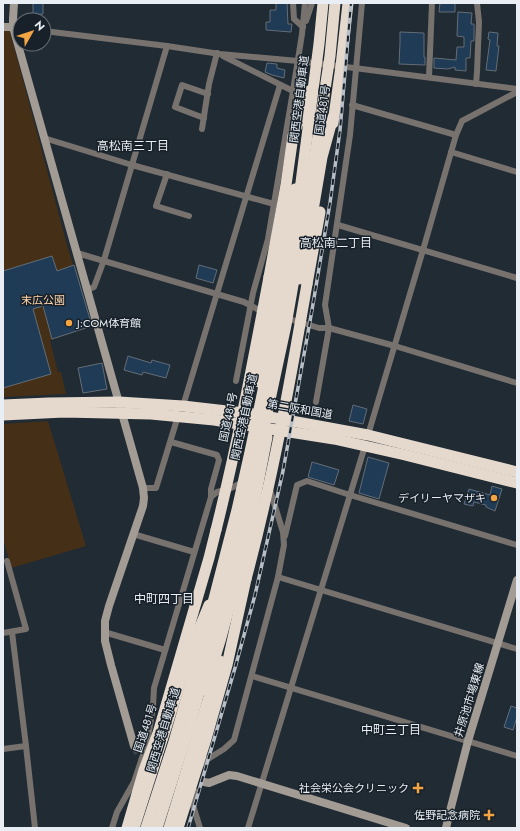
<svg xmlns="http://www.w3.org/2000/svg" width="520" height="831" font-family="Jost,'Noto Sans JP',sans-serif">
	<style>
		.green { fill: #453017 }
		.building { fill: #203b55; stroke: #626d77 }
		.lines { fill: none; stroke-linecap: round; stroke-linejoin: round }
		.secondary-tunnel { stroke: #3f4851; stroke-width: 8; stroke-dasharray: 8 4; stroke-linecap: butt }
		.street { stroke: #77726e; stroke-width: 6 }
		.secondary { stroke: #a39c94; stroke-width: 8 }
		.highway { stroke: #e5d9cd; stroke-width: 11 }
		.rail-casing { stroke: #b8bfc6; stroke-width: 3.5 }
		.rail { stroke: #182129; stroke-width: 2; stroke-dasharray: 6; stroke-linecap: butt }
		.highway-bridge { stroke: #e5d9cd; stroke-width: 11 }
		.poi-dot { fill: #f3a443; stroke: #182129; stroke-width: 1.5 }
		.labels { text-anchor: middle; stroke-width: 3; stroke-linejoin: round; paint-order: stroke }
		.street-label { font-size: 11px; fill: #e8eef4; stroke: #182129 }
		.park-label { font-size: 11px; fill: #fed7ae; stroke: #182129 }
		.poi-label { font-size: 11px; fill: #e8eef4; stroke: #182129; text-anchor: end }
		.neighbourhood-label { font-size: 12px; fill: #e8eef4; stroke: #182129 }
	</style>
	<rect width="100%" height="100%" fill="#212b34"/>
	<g class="green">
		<path d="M3,27L9,28L67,245L92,326L53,339L50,341L58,372H61L66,394L3,397Z"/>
		<path d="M48,421L86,546L11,568L3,538V424Z"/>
	</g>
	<g class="building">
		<path d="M33,3H43V14L33,15Z"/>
		<path d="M276,3H287L288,24H292L291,32L266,30V22H270V10H276Z"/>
		<path d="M440,3H455V12H439Z"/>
		<path d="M458,12L472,13L471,24H474V41H471L470,58H466V71L455,70V67L448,69L434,68V58L456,60L457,47H464V37L457,36Z"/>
		<path d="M400,32L424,33V57H425V65L399,64L400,43Z"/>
		<path d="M489,32L498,33L497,46H499L496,71L486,70L490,40L488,39Z"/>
		<path d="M267,63L277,64V68L285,70L284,78L272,75L265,72Z"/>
		<path d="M52,256L57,271L74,265L92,326L52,339L43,306L33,309L51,374L3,388V271Z"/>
		<path d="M199,265L217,270L213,283L196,278Z"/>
		<path d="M128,356L151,363L152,360L170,365L166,378L143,372L142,375L124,370Z"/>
		<path d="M102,363L107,389L83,393L78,368Z"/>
		<path d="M353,405L367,409L363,424L349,421Z"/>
		<path d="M368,457L389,463L379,499L359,493Z"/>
		<path d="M312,462L339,470L334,485L308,477Z"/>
		<path d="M492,486L502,489L495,511L486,507V505L474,502L473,506L464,504L469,489L490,495Z"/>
		<path d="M511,706L517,708V717L513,730L504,727Z"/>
	</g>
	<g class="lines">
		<path class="secondary-tunnel" d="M134,746L139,754L146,761L171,770"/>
		<g class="street">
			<path d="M293,3L294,19L303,27"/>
			<path d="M306,21L312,3"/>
			<path d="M44,31L167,46L220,54L298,61L370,70L517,89"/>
			<path d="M223,56L293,91"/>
			<path d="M429,77L432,3"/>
			<path d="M476,84L477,72L479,22L477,3"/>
			<path d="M352,105L456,135L423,250L368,435"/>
			<path d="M204,118L175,107L182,85L208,94"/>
			<path d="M202,129L209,84L217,53"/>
			<path d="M456,135L462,121L517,92"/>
			<path d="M44,138L132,165L274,204"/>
			<path d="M451,152L517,172"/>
			<path d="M167,174L156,206L189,216"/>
			<path d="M338,225L517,278"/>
			<path d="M77,253L244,302L259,310L264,312"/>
			<path d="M87,290L94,287L104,260L167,46"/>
			<path d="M286,318L319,328H329L395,346L517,383"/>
			<path d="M236,381L253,293L268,239L293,91L302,34L305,3"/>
			<path d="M316,402L329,328L325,305L350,135L362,3"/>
			<path d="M183,406L280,85"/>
			<path d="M171,442L217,455L219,460L211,489V497"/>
			<path d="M143,488H156L178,416"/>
			<path d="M133,534L194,552"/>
			<path d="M285,536L297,485L307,481L350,495L517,545"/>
			<path d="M278,577L517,649"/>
			<path d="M12,632L26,746"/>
			<path d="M104,632L165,650"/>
			<path d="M3,633L26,629L7,561"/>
			<path d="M252,676L517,756"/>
			<path d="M3,749L26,746L35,828"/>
			<path d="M200,767L203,762L224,749L234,740L278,577L284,545L283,532L270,490"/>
			<path d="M195,791L192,802L200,828"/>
			<path d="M112,828L117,812L134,782L147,743L153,707L154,688L211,497L217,492L229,489L239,484"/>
			<path d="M248,828L365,446"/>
		</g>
		<g class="secondary">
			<path d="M14,3L13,19V27L143,488L144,498L143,506L109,606L105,621V641L111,665L134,746"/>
			<path d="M3,27H13"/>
			<path d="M204,782L209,783L229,775L237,776L406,828"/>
			<path d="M446,828L449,815L468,741L517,580"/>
		</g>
		<g class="highway">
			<path d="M333,123L341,66L348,3"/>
			<path d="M269,277L286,185L293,136L308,97L309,91"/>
			<path d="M299,279L312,216L322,157L333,117"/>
			<path d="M307,284L320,212"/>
			<path d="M259,382L295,189"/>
			<path d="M3,405L49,403L119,402L183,406L253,414L368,435L517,472"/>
			<path d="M3,415L64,412L151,414L214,420L334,439L405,455L517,483"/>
			<path d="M185,668L197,634L209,605"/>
			<path d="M205,690L220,641L246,545L267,437"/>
			<path d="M127,828L144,770L158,733L209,558L216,530"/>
			<path d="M178,828L206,739L227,665L246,579"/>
		</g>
		<defs>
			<path id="rail" d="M188,828L235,668L255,595L283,471L312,310L330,203L340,130L351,3"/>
		</defs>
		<use href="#rail" class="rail-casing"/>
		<use href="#rail" class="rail"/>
		<g class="highway-bridge">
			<path d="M216,530C237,446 253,362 269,277"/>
			<path d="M246,579C272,482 290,383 307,284"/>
			<path d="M134,828L185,668"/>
			<path d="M146,828L173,745L201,649L237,510L250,452L277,324L300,190L319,44L323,3"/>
			<path d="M157,828L190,724L210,653L242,530L286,325L312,176L330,56L335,3"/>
			<path d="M169,828L220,661"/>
		</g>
	</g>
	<g class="poi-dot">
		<circle cx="69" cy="323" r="4"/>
		<circle cx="494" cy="498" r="4"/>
		<path d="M416 782h4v4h4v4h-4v4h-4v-4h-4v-4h4z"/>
		<path d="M487 809h4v4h4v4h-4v4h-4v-4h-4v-4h4z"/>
	</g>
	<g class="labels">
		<g class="street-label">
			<text transform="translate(299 99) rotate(-83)" y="4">関西空港自動車道</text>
			<text transform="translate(322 110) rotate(-82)" y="4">国道481号</text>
			<text transform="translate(300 409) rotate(10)" y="4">第二阪和国道</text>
			<text transform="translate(228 417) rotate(-78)" y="4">国道481号</text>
			<text transform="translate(244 417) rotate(-78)" y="4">関西空港自動車道</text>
			<text transform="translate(469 700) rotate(-73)" y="4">井原池市場東線</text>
			<text transform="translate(145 728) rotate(-72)" y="4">国道481号</text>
			<text transform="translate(163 730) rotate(-73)" y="4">関西空港自動車道</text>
		</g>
		<g class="park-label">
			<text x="43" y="304">末広公園</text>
		</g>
		<g class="poi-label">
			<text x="77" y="327" text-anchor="start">J:COM体育館</text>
			<text x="486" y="502">デイリーヤマザキ</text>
			<text x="409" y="792">社会栄公会クリニック</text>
			<text x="480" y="819">佐野記念病院</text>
		</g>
		<g class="neighbourhood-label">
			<text x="133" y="150">高松南三丁目</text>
			<text x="336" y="247">高松南二丁目</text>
			<text x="164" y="603">中町四丁目</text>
			<text x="391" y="734">中町三丁目</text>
		</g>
	</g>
	<rect width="520" height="831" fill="none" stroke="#e8eef4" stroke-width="8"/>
	<g transform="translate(32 32) rotate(51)"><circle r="19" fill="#182129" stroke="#6b737a"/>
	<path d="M0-3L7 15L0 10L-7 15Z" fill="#f3a443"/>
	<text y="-6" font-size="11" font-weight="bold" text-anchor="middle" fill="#e8eef4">N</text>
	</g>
</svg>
